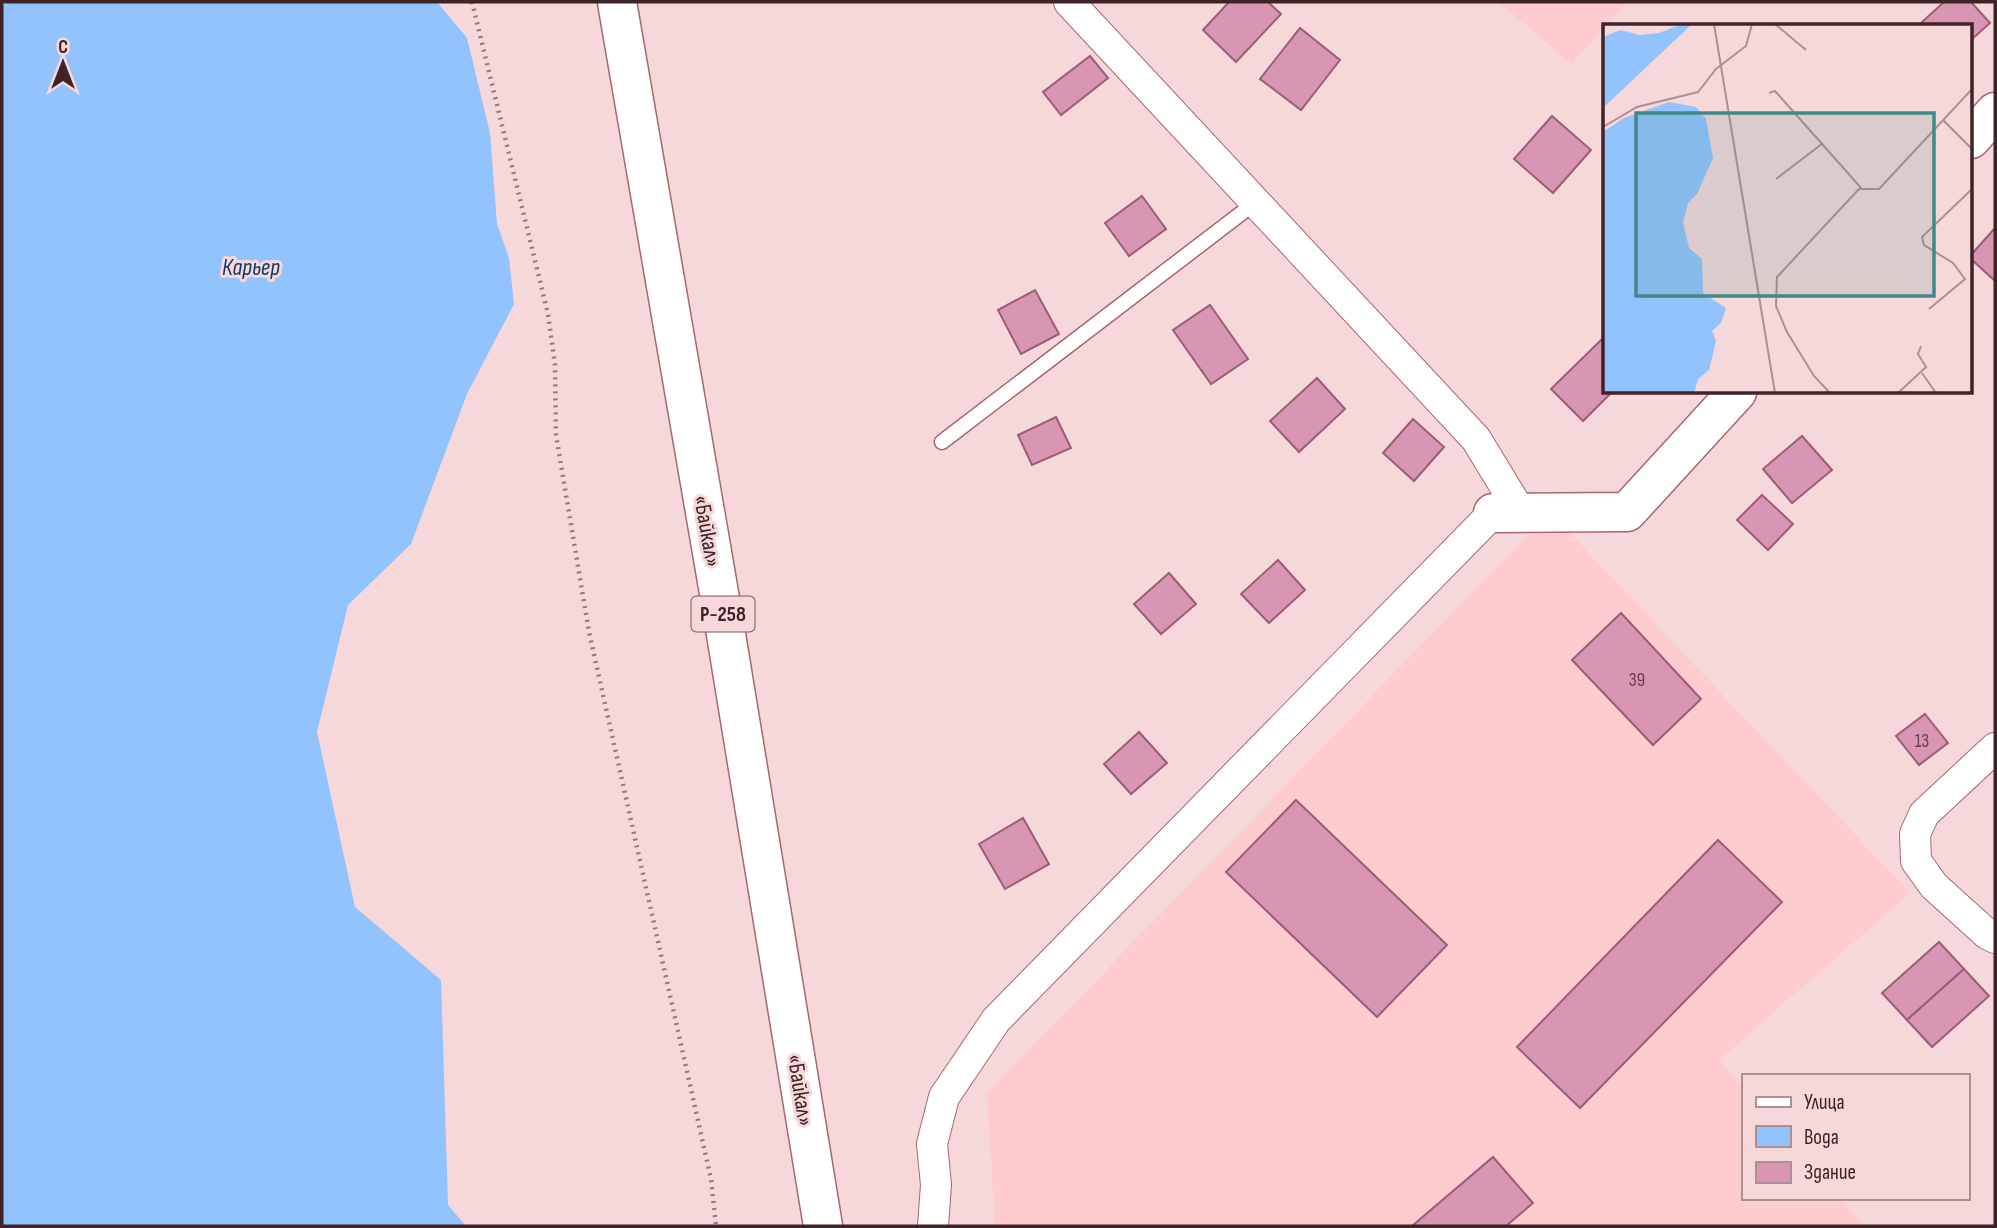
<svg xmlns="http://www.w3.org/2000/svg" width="1997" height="1228" font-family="'Sofia Sans Condensed',sans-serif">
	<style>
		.built { fill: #fecbcf }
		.water { fill: #92c3fc }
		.building { fill: #d996b2; stroke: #9a5d77; stroke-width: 2 }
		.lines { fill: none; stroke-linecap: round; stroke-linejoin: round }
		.lane-casing { stroke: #a9666e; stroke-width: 17 }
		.street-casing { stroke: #a9666e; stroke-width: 32 }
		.secondary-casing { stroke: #a9666e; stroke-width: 41 }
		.highway-casing { stroke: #a9666e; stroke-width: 41 }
		.path { stroke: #95787a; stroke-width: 4.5; stroke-dasharray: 2 5; stroke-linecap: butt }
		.lane { stroke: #fff; stroke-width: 14 }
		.street { stroke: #fff; stroke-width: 30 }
		.secondary { stroke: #fff; stroke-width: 38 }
		.highway { stroke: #fff; stroke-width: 38 }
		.labels { text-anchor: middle; stroke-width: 6; stroke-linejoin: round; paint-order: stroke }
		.number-label { font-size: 19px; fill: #664049 }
		.shield { fill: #f7d8da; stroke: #76595c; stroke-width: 2 }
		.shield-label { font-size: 21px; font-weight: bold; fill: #3f2326 }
		.street-label { font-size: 23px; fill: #3f2326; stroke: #f7d8da }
		.water-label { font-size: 24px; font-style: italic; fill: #0f3966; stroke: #f7d8da }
		.inset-road { fill: none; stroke: #ad9092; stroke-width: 2 }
		.view { fill: #418987; fill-opacity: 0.15; stroke: #418987; stroke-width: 3.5 }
		.inset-edge { fill: none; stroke: #3f2326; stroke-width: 3.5 }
	</style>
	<rect width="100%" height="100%" fill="#f7d8da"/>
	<g class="built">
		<path d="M1498,2H1627L1572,64Z"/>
		<path d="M1532,531H1568L1910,893L1719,1060L1743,1088V1198H1839L1864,1226H995L987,1093Z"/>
	</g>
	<path class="water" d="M10,2H437L467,38L490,133L497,224L509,258L514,304L467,394L411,544L348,605L317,732L355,907L441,980L448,1205L466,1226H2V5Z"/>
	<g class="building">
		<path d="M1229,2H1268L1281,14L1236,62L1203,30Z"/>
		<path d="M1944,2H1971L1990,23L1971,40V26H1926L1922,22Z"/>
		<path d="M1300,28L1340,60L1301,110L1260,79Z"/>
		<path d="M1090,56L1108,78L1061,115L1043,92Z"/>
		<path d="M1552,116L1591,150L1553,193L1514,159Z"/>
		<path d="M1142,196L1166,229L1129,256L1105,223Z"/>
		<path d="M1995,228V281L1971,259V255Z"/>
		<path d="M1035,290L1059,334L1021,354L998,310Z"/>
		<path d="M1210,305L1248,359L1211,384L1173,330Z"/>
		<path d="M1603,338L1605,341V392H1612L1583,421L1551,389Z"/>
		<path d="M1317,378L1345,409L1299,452L1270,421Z"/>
		<path d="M1056,417L1071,448L1032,465L1018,435Z"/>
		<path d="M1413,419L1444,447L1414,481L1383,453Z"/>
		<path d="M1802,436L1832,470L1792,503L1763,469Z"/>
		<path d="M1762,495L1793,524L1768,550L1737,520Z"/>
		<path d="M1278,560L1305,590L1269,623L1241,594Z"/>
		<path d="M1169,573L1196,604L1161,634L1134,604Z"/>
		<path d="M1621,613L1701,699L1653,745L1572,660Z"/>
		<path d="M1925,714L1948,743L1919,765L1896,736Z"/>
		<path d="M1139,732L1167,763L1131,794L1104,764Z"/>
		<path d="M1296,800L1447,945L1377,1017L1226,872Z"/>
		<path d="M1023,818L1049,864L1005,889L979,844Z"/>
		<path d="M1718,840L1782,902L1580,1108L1517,1047Z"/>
		<path d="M1939,942L1964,969L1907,1020L1882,993Z"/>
		<path d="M1964,969L1989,996L1932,1047L1907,1020Z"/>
		<path d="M1493,1157L1533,1203L1506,1226H1412Z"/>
	</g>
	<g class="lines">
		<defs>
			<path id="lane" d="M942,442L1256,202"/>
			<g id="street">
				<path d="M1069,2L1476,439L1515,503L1518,512"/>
				<path d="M1995,748L1924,814L1915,834L1916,861L1934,886L1987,934L1995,938"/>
				<path d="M933,1226L936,1185L932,1144L944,1097L996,1020L1493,513"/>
			</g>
			<g id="secondary">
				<path d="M1971,139L1995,112"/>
				<path d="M1493,513L1627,512L1737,392"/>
			</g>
			<path id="highway" d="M617,2L723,616L823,1226"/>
		</defs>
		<use href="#lane" class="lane-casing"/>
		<use href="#street" class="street-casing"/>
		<use href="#secondary" class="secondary-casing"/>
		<use href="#highway" class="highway-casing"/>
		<path class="path" d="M472,2L548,314L555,365L556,435L589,632L711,1179L716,1226"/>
		<use href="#lane" class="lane"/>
		<use href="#street" class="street"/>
		<use href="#secondary" class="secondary"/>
		<use href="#highway" class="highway"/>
	</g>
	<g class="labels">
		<g class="number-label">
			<text x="1637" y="686">39</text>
			<text x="1922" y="747">13</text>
		</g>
		<rect class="shield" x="691.5" y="596.5" width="63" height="35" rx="5"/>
		<g class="shield-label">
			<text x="723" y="621">Р-258</text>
		</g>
		<g class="street-label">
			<text transform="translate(708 531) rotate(80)" y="8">«Байкал»</text>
			<text transform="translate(801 1090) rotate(81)" y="8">«Байкал»</text>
		</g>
		<g class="water-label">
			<text x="251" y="275">Карьер</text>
		</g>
	</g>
	<g transform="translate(1603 24)">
		<rect width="369" height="369" fill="#f7d8da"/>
		<path d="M79,0L88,1L0,84V13L17,6L37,11L56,9ZM66,78L93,83L103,95L110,134L94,170L85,179L80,198L86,224L99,235L100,269L123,284L118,299L109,307L113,317L106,346L95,355L91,369H0V108L21,94Z" fill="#92c3fc"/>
		<path class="inset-road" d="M111,0L172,369M172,0L203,26M166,69L172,67L259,165M340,96L370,126M0,103L34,83L95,68L113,45L143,22L149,0M173,155L220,119M326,285L362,255L350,239L321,221L319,213L370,164M319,349L333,369M227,369L211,352L184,308L173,282L174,253L256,165H276L370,64M295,369L323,343L315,330L318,322"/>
		<path class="view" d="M33,89H331V272H33Z"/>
		<rect width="369" height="369" class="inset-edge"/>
	</g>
	<rect width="1997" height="1228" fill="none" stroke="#3f2326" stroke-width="7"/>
	<rect x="1742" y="1074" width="228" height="126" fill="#f7d8da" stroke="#ad9092" stroke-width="2"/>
	<rect x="1756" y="1097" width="35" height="10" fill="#ffffff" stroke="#ad9092" stroke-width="2"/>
	<text x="1804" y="1109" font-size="21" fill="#3f2326">Улица</text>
	<rect x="1756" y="1126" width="35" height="21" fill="#92c3fc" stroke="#ad9092" stroke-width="2"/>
	<text x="1804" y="1144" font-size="21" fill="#3f2326">Вода</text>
	<rect x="1756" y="1162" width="35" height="21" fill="#d996b2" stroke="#ad9092" stroke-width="2"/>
	<text x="1804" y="1179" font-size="21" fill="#3f2326">Здание</text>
	<g transform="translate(63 63)" stroke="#f7d8da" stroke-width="5" paint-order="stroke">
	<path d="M0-5L12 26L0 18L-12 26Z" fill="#3f2326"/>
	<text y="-10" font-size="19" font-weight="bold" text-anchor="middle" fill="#3f2326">С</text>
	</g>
</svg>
